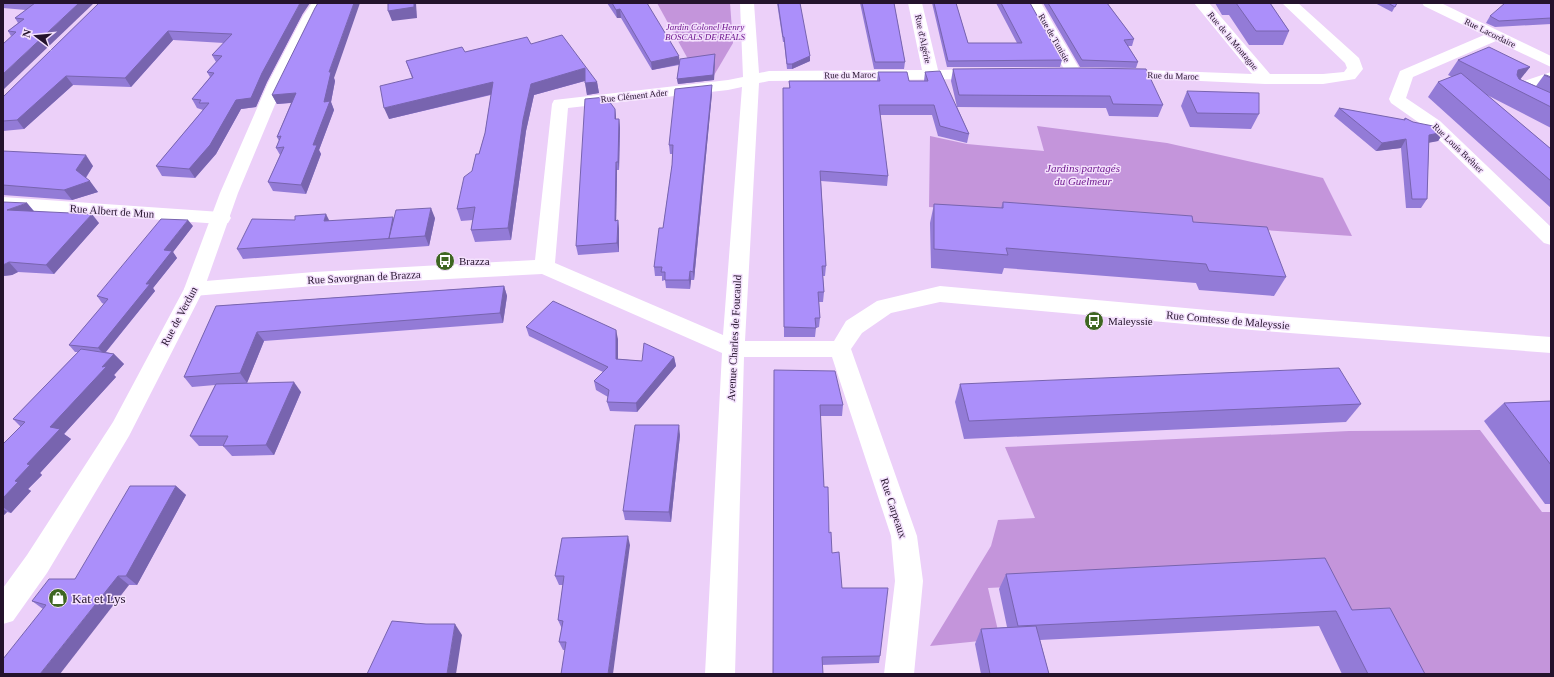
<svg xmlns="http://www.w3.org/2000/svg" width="1554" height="677" font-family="'Times New Roman',serif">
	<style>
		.green { fill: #c495db }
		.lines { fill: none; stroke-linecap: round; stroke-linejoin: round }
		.street { fill: #fff; fill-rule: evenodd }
		.secondary { fill: #fff; fill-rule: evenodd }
		.wall { fill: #937bd7 }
		.shaded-wall { fill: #7864af }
		.building { fill: #ab8ffa; stroke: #7864af }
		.labels { text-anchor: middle; stroke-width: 3; stroke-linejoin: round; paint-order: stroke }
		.far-park-label { font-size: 9px; font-style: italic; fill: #6f198f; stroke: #f4e1fd }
		.far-street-label { font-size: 9px; fill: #24132c; stroke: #f4e1fd }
		.park-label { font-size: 11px; font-style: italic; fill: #6f198f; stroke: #f4e1fd }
		.street-label { font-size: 11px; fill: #24132c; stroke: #f4e1fd }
		.poi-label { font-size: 11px; fill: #24132c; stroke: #f4e1fd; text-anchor: start }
		.near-poi-label { font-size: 13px; fill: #24132c; stroke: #f4e1fd; text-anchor: start }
	</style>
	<rect width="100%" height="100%" fill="#ecd0f9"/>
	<g class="green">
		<path d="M657,3H730L733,43L713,77L699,79Z"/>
		<path d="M1037,126L1167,143L1323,178L1352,236L929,207L930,136L967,144L1044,151Z"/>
		<path d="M1480,430L1542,512H1551V674H1401L1337,622L1310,572L988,588L1000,639L930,646L991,546L998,520L1035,518L1005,447L1349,431Z"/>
	</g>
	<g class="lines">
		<g class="street">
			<path d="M740,3H754L759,73L769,71L922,70L908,3H922L938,70L982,69L988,71L990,74L988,77L982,79L769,81L759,83L745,341H834L846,321L877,301L940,286L1252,314L1551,337V353L1252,330L940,302L891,313L862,333L851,349L917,536L923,581L914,674H884L895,581L891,536L832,357H744L735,674H705L722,353L542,274L314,286L194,296L187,294L184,289L187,284L194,282L314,272L535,260L552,104L554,100L728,80L743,77ZM742,87L723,335L555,263L568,108L728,90Z"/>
			<path d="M1027,3H1041L1082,73L1080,76L1074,78L1068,76Z"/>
			<path d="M1194,3H1209L1270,74H1323L1344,72L1347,68L1345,63L1282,3H1298L1359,58L1363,69L1355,79L1323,84H1265L1114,77L1112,74L1114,71L1120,69L1252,74Z"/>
			<path d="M1422,3H1441L1551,56V67L1496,41L1413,77L1406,98L1440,121L1551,227V245L1544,243L1428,129L1391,103L1389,99L1400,71L1484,35L1424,6Z"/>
			<path d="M1551,72V82L1529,90L1551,100V112L1509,92L1507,89L1509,86Z"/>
			<path d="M3,197L221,212L228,213L231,218L228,223L221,224L3,209Z"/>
		</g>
		<path class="secondary" d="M312,3H326L317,16L284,83L238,193L204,289L129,436L47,573L13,621L3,624V588L27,555L113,422L184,289L220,193L268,83L303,16Z"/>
	</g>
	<g class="wall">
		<path d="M3,3H94L11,36L8,31L18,23L15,18L26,10L3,8Z"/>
		<path d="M99,3L302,15L267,82L256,107L241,109L216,154L195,178L162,176L156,166L203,110L197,108L192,99L210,77L207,72L216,62L212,55L224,43L173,40L131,87L73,85L24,129L3,131V97Z"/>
		<path d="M607,3H647L679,61L715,54V59L714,80L678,84L677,79L679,65L652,70L621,18H617Z"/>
		<path d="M777,3H800L810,61L792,69H787L784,42H783Z"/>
		<path d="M860,3H894L905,62L904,69H874Z"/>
		<path d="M932,3H980H956L968,43H1017L996,3H1030L1062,60L1060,67H947Z"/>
		<path d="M1043,3H1107L1134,39L1132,46H1128L1138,62L1136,68L1080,67Z"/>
		<path d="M1215,3H1270L1289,31L1283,45H1249L1229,15H1222Z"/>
		<path d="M1375,3H1397L1392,12Z"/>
		<path d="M1551,3V24L1495,27L1486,23L1490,16Z"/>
		<path d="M531,44L597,82L599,93L587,95L585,81L534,95L526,131L511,240L475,242L471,230L473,220L461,221L457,209L479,154L485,133L491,95L389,119L412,78L406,61L465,52Z"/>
		<path d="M1458,60L1530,67L1520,79L1536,86L1544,75L1551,77V128L1487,95L1551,149V208L1428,97L1438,82L1452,77L1448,75Z"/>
		<path d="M953,69L1163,105L1158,117L1109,116L1106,108L957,107L969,134L967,143L938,136L932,115H880L888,176L887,186L821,181L826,266L825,276H823L824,292L823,302H819L820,318L819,327L816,328L815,337H784L783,88H789V81H877L878,72L909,81H924L925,72L957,107L951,81Z"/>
		<path d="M334,78L335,81L331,102L334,110L319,150L321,154L306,194L273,191L268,182L280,155L276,148L279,141L277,137L291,103L277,104L272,95Z"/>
		<path d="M1187,91L1259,114L1251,129L1190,127L1181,106Z"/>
		<path d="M712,93L694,280H691L690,289L666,288L665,280L662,281V276H655L654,267L663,228L672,165V154H670L669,145Z"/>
		<path d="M1339,108L1403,120L1405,118L1413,122L1444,132L1438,141L1429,142L1427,199L1421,208H1406L1401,148L1376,151L1334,116Z"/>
		<path d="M615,109L616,119H619L620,128L619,170H617L616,221L618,220L619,229V252L578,255L576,246Z"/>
		<path d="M3,151L93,166L86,178L98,192L72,200L3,195Z"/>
		<path d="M1003,202L1193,222L1286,277L1274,296L1199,290L1196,283L1004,268L1002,274L931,268L930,223L934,204L1001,208Z"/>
		<path d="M27,203L34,211L99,223L54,274L18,272L12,275L3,276Z"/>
		<path d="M435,218L429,246L243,259L237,249L329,221Z"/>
		<path d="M193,226L173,252L177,258L153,288L155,291L106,352L114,354L124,364L114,375L116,377L64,434L71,439L40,473L42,475L28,489L31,491L11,513L7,512L3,516V444L21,427L13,419L78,352H75L69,345L104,304L102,303L97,296Z"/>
		<path d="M504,286L507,296L503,323L264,341L247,383L301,392L274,455L232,456L223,446H199L190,436L215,385L192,387L184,377L216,306Z"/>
		<path d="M526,327L618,339V359L642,361L674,357L676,366L637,412L610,411L607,402L608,397L596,390L594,381L603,372L529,336Z"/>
		<path d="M774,370L843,405L842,416H820L824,487L829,533L832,553L842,588L880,656L879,663L822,665Z"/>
		<path d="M960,384L1361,404L1346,422L964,439L955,402Z"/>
		<path d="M1551,401V504H1545L1484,421L1504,403Z"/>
		<path d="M680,435L671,522L625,520L623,511Z"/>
		<path d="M176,486L186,495L137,585H129L43,609L32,601L75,579Z"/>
		<path d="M630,545L565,650H563L559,642L562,629L558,620L563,585H559L555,576Z"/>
		<path d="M1006,574L1352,610L1425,674H1342L1319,626L1040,640L1049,674H981L975,644L981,629L1007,627L999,589Z"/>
	</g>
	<g class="shaded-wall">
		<path d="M79,3H94L3,90V74Z"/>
		<path d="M300,3H310L302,15L267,82L256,107L241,109L216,154L195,178L189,169L236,100L262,73L298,7Z"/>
		<path d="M354,3H360L334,78L335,81L331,102L334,110L319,150L321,154L306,194L301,185L313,145L324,102L329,72Z"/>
		<path d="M414,3H416L417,18L392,21L388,11Z"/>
		<path d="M620,9L621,18H617L616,10Z"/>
		<path d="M168,31L173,40L131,87L125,78Z"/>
		<path d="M715,54V59L714,80L678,84L677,79Z"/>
		<path d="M679,56L680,64L652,70L651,62Z"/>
		<path d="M810,56V61L792,69V64Z"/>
		<path d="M1530,67L1519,81L1508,85L1518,70Z"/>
		<path d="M585,68L588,80L534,95L526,131L511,240L508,228L523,120L531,84Z"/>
		<path d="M66,76L73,85L24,129L17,120Z"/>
		<path d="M493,82L497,93L389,119L384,108Z"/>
		<path d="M597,82L599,93L587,95L585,83Z"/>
		<path d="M712,85V93L694,280L693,272L697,228Z"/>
		<path d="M296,93L300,102L277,104L272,95Z"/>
		<path d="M615,109L616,117V128L615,119Z"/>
		<path d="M619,119L620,128L619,170L618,162Z"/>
		<path d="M1444,132L1438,141L1423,144L1429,135Z"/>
		<path d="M1406,139L1401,148L1376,151L1382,143Z"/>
		<path d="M86,155L93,166L84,180L76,170Z"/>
		<path d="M616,162L617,170L616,229L615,221Z"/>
		<path d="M90,181L98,192L72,200L64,190Z"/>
		<path d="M27,203L35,213L7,210Z"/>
		<path d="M431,208L435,218L429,246L425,236Z"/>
		<path d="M92,214L99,223L54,274L46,265Z"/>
		<path d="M326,214L331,224L324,221Z"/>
		<path d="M393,217L397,226L390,238Z"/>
		<path d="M188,220L193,226L173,252L177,258L153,288L155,291L104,354L98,348L164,250Z"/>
		<path d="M618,220L619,229V252L617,243Z"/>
		<path d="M9,262L18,272L12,275L3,276V265Z"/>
		<path d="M690,271L691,280L690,289L689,280Z"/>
		<path d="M504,286L507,296L503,323L500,313Z"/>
		<path d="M616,330L618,339V368L616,359Z"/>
		<path d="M257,332L264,341L247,383L240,373Z"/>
		<path d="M114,354L124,364L114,375L116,377L64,434L71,439L40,473L42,475L28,489L31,491L11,513L3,507V498L27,464L50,427L102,367Z"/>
		<path d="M674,357L676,366L637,412L636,403Z"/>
		<path d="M294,382L301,392L274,455L266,445Z"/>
		<path d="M679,425L680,435L671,522L669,512Z"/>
		<path d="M176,486L186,495L137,585L126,576Z"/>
		<path d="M3,509L7,512L3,516Z"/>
		<path d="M628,536L630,545L613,674H608Z"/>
		<path d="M118,576L129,585L60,674H40Z"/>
		<path d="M455,624L462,635L456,674H447Z"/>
	</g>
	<g class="building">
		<path d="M35,3H79L3,74V44L16,32L8,31L24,19L15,18Z"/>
		<path d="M99,3H300L298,7L262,73L251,98L236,100L210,145L189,169L156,166L209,103H199L201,100L192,99L214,73L207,72L222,56L212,55L232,34L168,31L125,78L66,76L17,120L3,121V97Z"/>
		<path d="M318,3H354L329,72H331L324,102L330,101L313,145H317L301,185L268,182L284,147L276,148L281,136L277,137L296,93L272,95L315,8Z"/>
		<path d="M388,3H414V7L388,11Z"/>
		<path d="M612,3H647L679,56L651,62L620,9L616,10Z"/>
		<path d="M778,3H800L810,56L792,64H787L784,37H783Z"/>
		<path d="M862,3H894L905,62H875Z"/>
		<path d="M934,3H956L968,43H1022L1001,3H1030L1062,60L948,61Z"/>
		<path d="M1048,3H1107L1134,39L1124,40L1138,62L1082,60Z"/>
		<path d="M1236,3H1270L1289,31H1256Z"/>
		<path d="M1388,3H1397L1395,7Z"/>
		<path d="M1505,3H1551V18L1499,21L1490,16Z"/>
		<path d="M562,35L597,82L585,83V68L531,84L523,120L508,228L471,230L475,207L457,209L464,177L472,171L476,154H479L485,133L493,82L384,108L380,86L413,78L406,61L462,47L465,52L527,37L531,44Z"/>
		<path d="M1489,47L1530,67L1518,70L1517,75L1519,79L1551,93V107L1458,60Z"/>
		<path d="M715,54L713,75L677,79L680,59Z"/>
		<path d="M1077,68L1146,69L1163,105L1113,104L1110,96L959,95L953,69Z"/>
		<path d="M940,71L969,134L940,126L934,105H879L888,176L820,171L826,266H822L824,292H818L820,318H815L816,328L784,327L783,88H790L789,81H880L878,72H907L909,81H928L925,72Z"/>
		<path d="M1461,73L1551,149V181L1438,82Z"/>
		<path d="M1544,75H1546L1551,77V78Z"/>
		<path d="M712,85L693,272L690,271L689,280H665V272H661L662,267H654L659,228H663L672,165L673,145H669L675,89Z"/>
		<path d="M1187,91L1259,93V114L1197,113Z"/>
		<path d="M606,97L615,109V119H619L618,162H616L615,221L618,220L617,243L576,246L585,99Z"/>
		<path d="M1339,108L1405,120V118L1413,122L1438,127L1444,132L1429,135L1427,199H1412L1406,139L1382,143Z"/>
		<path d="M3,151L86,155L76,170L90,181L64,190L3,185Z"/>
		<path d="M3,202L27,203L7,210L92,214L46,265L9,262L3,265Z"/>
		<path d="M1003,202L1192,216L1193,222L1267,227L1286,277L1209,271L1206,264L1006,248L1008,255L934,249V204L1003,208Z"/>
		<path d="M431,208L425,236L237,249L252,219L295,220V216L326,214L324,221L393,217L389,238L396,210Z"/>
		<path d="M161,219L188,220L164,250L172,251L146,284H150L98,348L69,345L108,299L97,296Z"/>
		<path d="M504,286L500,313L257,332L240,373L184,377L216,306Z"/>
		<path d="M553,301L616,330V359L642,361L644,343L674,357L636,403L607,402L609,390L594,381L608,367L526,327Z"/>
		<path d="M81,349L114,354L102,367L107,366L50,427L60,429L27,464L30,465L15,481L18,482L3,498V444L25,422L13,419Z"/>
		<path d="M1339,368L1361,404L969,421L960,384Z"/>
		<path d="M774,370L835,371L843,405H820L824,487H828L829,533L831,532L832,553L839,552L842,588H888L880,656L822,657L823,674H773Z"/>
		<path d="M294,382L266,445L223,446L228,436H190L216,384Z"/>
		<path d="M1551,401V465L1504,403Z"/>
		<path d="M635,425H679L669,512L623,511Z"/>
		<path d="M130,486H176L126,576H118L40,674H3V659L46,605L32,601L49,579H75Z"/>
		<path d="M628,536L608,674H561L566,642H559L563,621L558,620L564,576H555L562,538Z"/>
		<path d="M1325,558L1352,610L1390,608L1425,674H1368L1336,611L1018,626L1006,574Z"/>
		<path d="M392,621L426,624H455L447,674H367Z"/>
		<path d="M1036,626L1049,674H990L981,629Z"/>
	</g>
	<defs>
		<symbol id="bus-disc" viewBox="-11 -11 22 22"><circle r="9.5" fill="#3e6621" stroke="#f4e1fd"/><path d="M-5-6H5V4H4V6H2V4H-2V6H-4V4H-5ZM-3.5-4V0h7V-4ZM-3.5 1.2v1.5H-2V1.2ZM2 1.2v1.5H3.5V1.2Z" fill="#fff"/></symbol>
		<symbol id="shop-disc" viewBox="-11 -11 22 22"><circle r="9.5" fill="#3e6621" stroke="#f4e1fd"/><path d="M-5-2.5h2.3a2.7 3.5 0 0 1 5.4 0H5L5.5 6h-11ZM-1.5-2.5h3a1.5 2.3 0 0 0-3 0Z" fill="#fff"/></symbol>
	</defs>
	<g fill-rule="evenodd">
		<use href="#bus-disc" x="434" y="250" width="22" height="22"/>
		<use href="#bus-disc" x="1083" y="310" width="22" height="22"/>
		<use href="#shop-disc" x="47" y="587" width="22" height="22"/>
	</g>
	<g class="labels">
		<g class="far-park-label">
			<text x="705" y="30">Jardin Colonel Henry<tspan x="705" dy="10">BOSCALS DE REALS</tspan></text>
		</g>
		<g class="far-street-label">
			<text transform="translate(1490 33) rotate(26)" y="3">Rue Lacordaire</text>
			<text transform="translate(1054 38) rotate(60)" y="3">Rue de Tunisie</text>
			<text transform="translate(923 39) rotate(78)" y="3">Rue d'Algérie</text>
			<text transform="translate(1233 41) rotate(50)" y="3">Rue de la Montagne</text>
			<text transform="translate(850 75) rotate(-1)" y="3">Rue du Maroc</text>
			<text transform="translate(1173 76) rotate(2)" y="3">Rue du Maroc</text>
			<text transform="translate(634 96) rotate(-6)" y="3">Rue Clément Ader</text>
			<text transform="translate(1458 148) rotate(44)" y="3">Rue Louis Bréhier</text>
		</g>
		<g class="park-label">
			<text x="1083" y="172">Jardins partagés<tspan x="1083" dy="13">du Guelmeur</tspan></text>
		</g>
		<g class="street-label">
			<text transform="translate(112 211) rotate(4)" y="4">Rue Albert de Mun</text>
			<text transform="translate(364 277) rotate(-3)" y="4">Rue Savorgnan de Brazza</text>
			<text transform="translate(179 316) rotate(-62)" y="4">Rue de Verdun</text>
			<text transform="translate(1228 320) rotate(5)" y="4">Rue Comtesse de Maleyssie</text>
			<text transform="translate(734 338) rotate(-87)" y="4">Avenue Charles de Foucauld</text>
			<text transform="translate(894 508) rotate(72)" y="4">Rue Carpeaux</text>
		</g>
		<g class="poi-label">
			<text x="459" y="265">Brazza</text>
			<text x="1108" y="325">Maleyssie</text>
		</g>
		<g class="near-poi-label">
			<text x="72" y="603">Kat et Lys</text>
		</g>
	</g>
	<rect width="1554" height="677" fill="none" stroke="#24132c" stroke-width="8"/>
	<g transform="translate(36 36) rotate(286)" stroke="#f4e1fd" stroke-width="3" paint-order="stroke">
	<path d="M0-3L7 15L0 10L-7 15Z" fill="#24132c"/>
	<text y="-6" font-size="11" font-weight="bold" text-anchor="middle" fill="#24132c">N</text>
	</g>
</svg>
